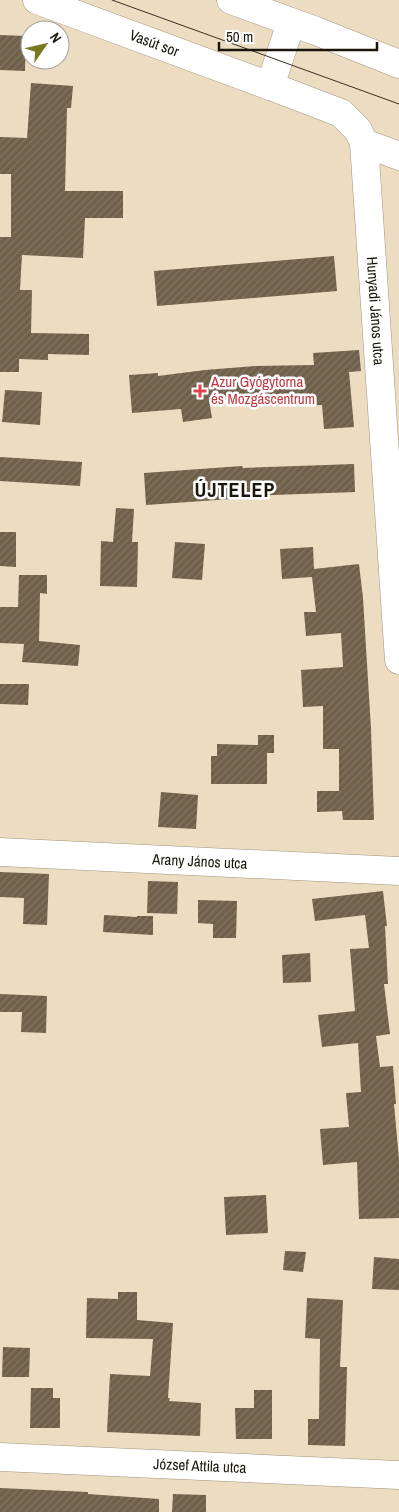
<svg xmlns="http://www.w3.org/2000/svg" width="399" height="1512" font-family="'Archivo Narrow',sans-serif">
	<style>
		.building { fill: url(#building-hatch) }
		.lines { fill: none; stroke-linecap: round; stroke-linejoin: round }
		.minor-casing { stroke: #a2947b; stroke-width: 29 }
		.minor { stroke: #fff; stroke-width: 28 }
		.tram { stroke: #363024; stroke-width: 1 }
		.health-dot { fill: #e0444e; stroke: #fff; stroke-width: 2 }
		.labels { text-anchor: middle; stroke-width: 5; stroke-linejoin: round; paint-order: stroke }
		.street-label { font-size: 15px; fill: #1b160c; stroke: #fff }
		.health-label { font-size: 15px; fill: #be3a42; stroke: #fff; text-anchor: start }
		.district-label { font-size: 20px; font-weight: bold; letter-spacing: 1px; fill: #1b160c; stroke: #fff }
	</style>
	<defs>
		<pattern id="building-hatch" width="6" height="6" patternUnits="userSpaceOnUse" patternTransform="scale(1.25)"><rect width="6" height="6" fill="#6f604a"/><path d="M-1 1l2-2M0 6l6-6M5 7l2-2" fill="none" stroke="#827665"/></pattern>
	</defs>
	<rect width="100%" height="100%" fill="#ebdcc2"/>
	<g class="building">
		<path d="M0,35L26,36L25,71L0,70Z"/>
		<path d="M31,83L73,86L71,108H67L65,191H123V218H85L83,258L22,255L20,290H32L31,333L89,334V355L48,354V360L19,359V372H0V237H11V174H0V137L27,138Z"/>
		<path d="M334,256L337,291L157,306L154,271Z"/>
		<path d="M359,350L361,371L349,372L354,427L324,429L322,405L251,406L250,396L209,400L212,418L183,422L181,409L132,413L129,375L158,373V376L205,370L255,366L314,365L313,353Z"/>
		<path d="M5,390L42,392L40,425L2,422Z"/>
		<path d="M0,457L82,462L80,486L0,481Z"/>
		<path d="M354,464L355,492L244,496L245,498L146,505L144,473L242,466L243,468Z"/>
		<path d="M116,508L134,509L132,542H138L137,587L100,586L101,541L113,542Z"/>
		<path d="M0,532H16V567L0,566Z"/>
		<path d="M175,542L205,544L202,580L172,578Z"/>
		<path d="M313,547L314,569L359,564L363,598L371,729L374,820H343L342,811L317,812V791H339V749H323V706L303,707L301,670L343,667L341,633L306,636L304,612H316L312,577L282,579L280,549Z"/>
		<path d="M19,575H47V594L40,593L39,641L80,645L78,666L22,662L24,644L0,643V607H18Z"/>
		<path d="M0,684H29L28,705L0,704Z"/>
		<path d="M258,735H274V753H267V784H211V756H217V744L258,745Z"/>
		<path d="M161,792L198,795L196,829L158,827Z"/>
		<path d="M0,872L49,874L47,925L23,924L24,898L0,897Z"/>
		<path d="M148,881L178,882L177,914L147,913Z"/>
		<path d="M383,891L387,926H385L388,984H384L390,1034L376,1036L380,1067L393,1066L396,1104H394L399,1159V1218L359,1219L357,1162L323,1165L320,1129L349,1127L346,1093L361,1092L358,1043L322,1047L318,1015L355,1011L350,949L369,948L365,915L315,921L312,899Z"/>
		<path d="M198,900L237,901L236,938H213V924L198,923Z"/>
		<path d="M104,915L137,917V916H153V935L103,932Z"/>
		<path d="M310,953L311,982L283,983L282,955Z"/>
		<path d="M0,994L47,996L46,1033L21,1032L22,1012H0Z"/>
		<path d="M266,1195L268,1233L226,1235L224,1197Z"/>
		<path d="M285,1251L306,1252L303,1272L283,1270Z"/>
		<path d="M374,1257L399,1259V1290L372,1289Z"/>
		<path d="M118,1292H137V1320L173,1323L168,1398H170L169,1401L201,1403L200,1436L107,1432L110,1374L150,1376L153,1339L86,1338L87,1298L118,1299Z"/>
		<path d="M307,1298L343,1300L340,1367H347L345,1446L308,1445V1419H319L320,1339L305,1338Z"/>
		<path d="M3,1347L30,1348L29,1377H2Z"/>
		<path d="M31,1388H53V1398H60V1428H30Z"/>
		<path d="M254,1390H272V1439H236L235,1408H254Z"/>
		<path d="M0,1488L88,1492V1494L159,1499V1512H0Z"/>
		<path d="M173,1494L206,1495V1512H172Z"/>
	</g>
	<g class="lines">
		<defs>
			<g id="minor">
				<path id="s1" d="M37,0L270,86"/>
				<path d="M231,0L316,31L399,64"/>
				<path id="s2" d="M291,23L270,86L341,113L358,130L364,143L399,660"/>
				<path d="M364,143L399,156"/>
				<path id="s3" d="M0,852L399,871"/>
				<path id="s4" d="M0,1457L399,1475"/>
			</g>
		</defs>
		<use href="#minor" class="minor-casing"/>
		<use href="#minor" class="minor"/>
		<path class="tram" d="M112,0L399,104"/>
	</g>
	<path class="health-dot" d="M197.5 383.5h5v5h5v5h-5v5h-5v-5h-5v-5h5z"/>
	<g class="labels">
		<g class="street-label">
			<text dy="5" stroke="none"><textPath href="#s1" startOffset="125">Vasút sor</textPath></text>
			<text dy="5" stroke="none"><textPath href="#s2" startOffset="349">Hunyadi János utca</textPath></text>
			<text dy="5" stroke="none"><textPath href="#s3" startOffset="200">Arany János utca</textPath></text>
			<text dy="5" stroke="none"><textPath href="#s4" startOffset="200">József Attila utca</textPath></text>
		</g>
		<g class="health-label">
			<text x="211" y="387">Azur Gyógytorna<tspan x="211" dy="17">és Mozgáscentrum</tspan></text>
		</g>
		<g class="district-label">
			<text x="235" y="497">ÚJTELEP</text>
		</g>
	</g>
	<g transform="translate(45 45) rotate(56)"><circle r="24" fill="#ffffff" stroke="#a4a29e"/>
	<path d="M0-4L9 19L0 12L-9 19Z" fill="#787921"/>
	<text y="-8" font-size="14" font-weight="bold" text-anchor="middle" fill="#1b160c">N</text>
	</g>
	<path d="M219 42v8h158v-8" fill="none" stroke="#1b160c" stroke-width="2.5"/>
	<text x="226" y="42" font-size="15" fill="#1b160c" stroke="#ffffff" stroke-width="4" paint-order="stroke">50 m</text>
</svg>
